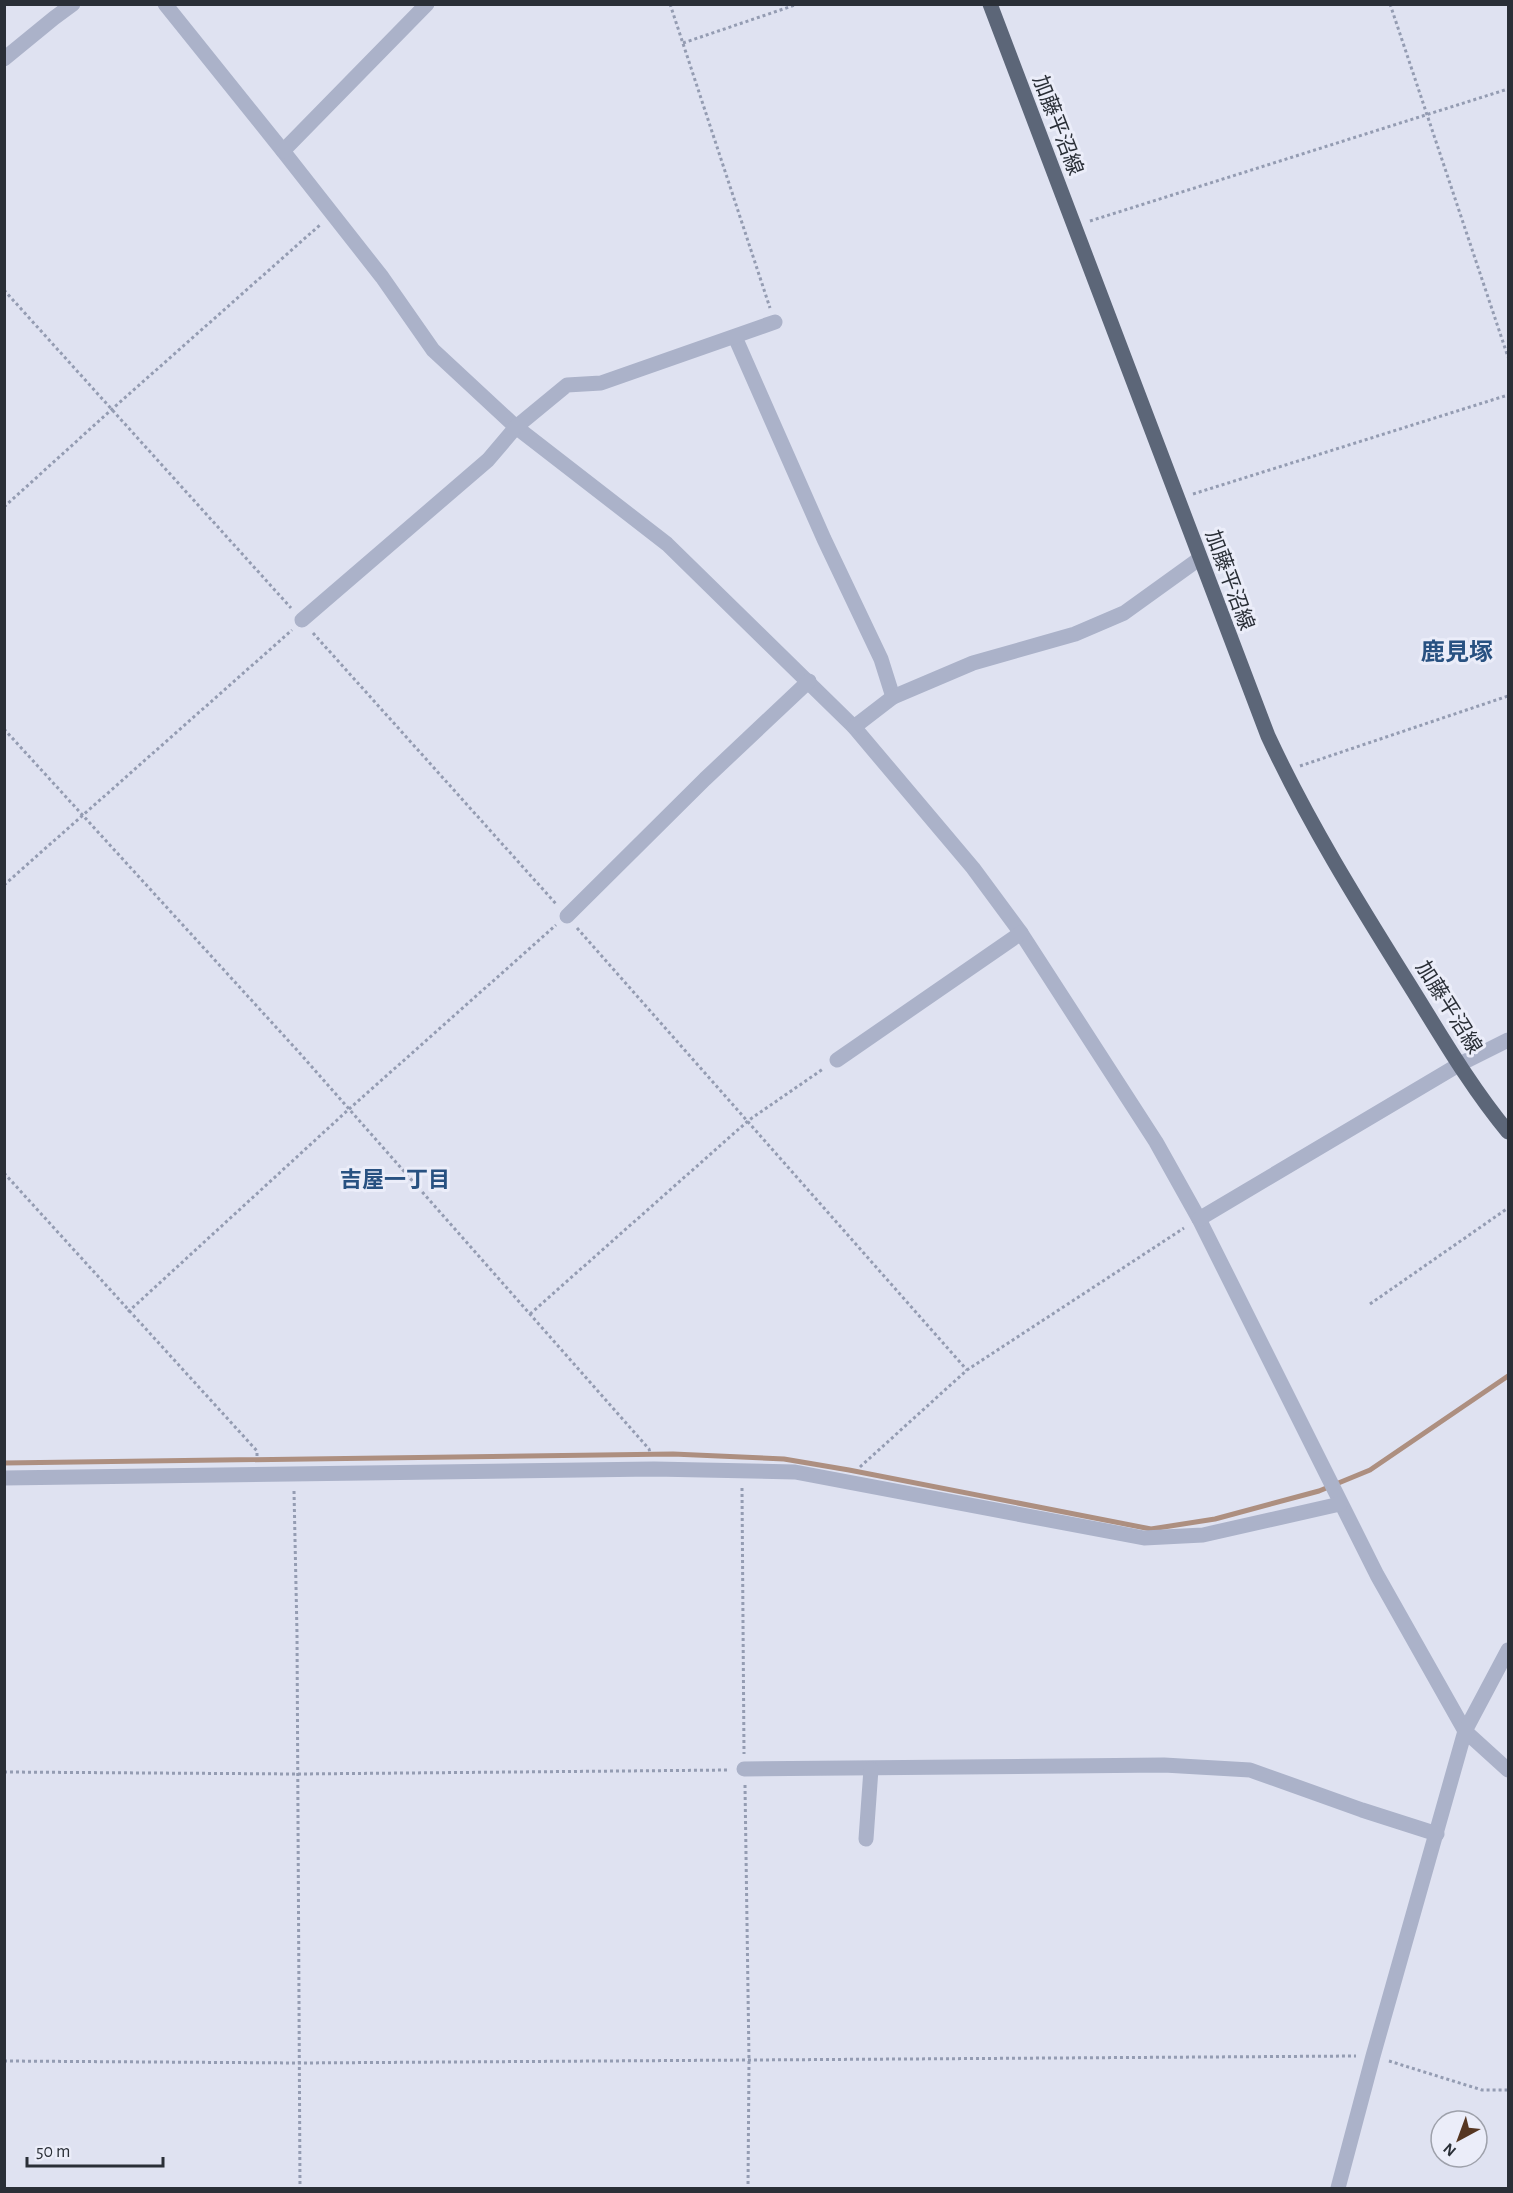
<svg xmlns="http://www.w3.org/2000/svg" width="1513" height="2193" font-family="'Alegreya Sans','Noto Sans JP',sans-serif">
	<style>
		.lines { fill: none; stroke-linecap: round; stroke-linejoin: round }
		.stream { stroke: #ad8f80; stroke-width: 5 }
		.path { stroke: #949cb2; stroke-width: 3; stroke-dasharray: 3 3; stroke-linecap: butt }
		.minor { stroke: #abb2c9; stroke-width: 15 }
		.major { stroke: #5c6678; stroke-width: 15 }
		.labels { text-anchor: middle; stroke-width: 6; stroke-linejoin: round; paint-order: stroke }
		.street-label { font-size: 21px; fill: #2a2f37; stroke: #ebedf9 }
		.neighbourhood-label { font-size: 22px; font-weight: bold; fill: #285181; stroke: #ebedf9 }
		.quarter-label { font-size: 24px; font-weight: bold; fill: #285181; stroke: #ebedf9 }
	</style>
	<rect width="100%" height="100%" fill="#dfe2f1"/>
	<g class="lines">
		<path class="stream" d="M4,1463L673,1454L784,1459L849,1470L1151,1529L1215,1519L1319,1491L1370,1470L1508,1376"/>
		<g class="path">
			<path d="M670,4L770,308"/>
			<path d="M1390,4L1508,357"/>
			<path d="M683,43L798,4"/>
			<path d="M1090,221L1508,89"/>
			<path d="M4,290L291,608"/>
			<path d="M1193,494L1508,395"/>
			<path d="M4,507L111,410L321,224"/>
			<path d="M313,633L557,905"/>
			<path d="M4,729L296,1049L649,1449L650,1453"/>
			<path d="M1300,766L1508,696"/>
			<path d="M4,885L292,630"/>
			<path d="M577,928L967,1370"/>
			<path d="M4,1173L257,1451V1458"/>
			<path d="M1370,1304L1508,1208"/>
			<path d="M128,1312L348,1110L556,925"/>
			<path d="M530,1314L749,1120L823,1069"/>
			<path d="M860,1467L967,1370L1184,1228"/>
			<path d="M742,1488L744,1754"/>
			<path d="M294,1491L297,1634L300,2188"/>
			<path d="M4,1772L297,1774L729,1770"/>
			<path d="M745,1785L749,2060L748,2188"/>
			<path d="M4,2061L300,2063L1356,2056"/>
			<path d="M1389,2061L1482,2090H1508"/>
		</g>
		<g class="minor">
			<path d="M165,4L283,151L382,277L433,350L516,427L667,544L854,727L973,868L1021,933L1156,1142L1199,1219L1377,1575L1465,1731L1508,1770"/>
			<path d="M4,59L54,18L73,4"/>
			<path d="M283,151L427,4"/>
			<path d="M735,337L824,539L881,659L893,697"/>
			<path d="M302,620L488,460L516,427L567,385L601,383L775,322"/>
			<path d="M854,727L893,697L973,663L1075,634L1124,613L1199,559"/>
			<path d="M567,916L705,779L809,681"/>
			<path d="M837,1060L1021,933"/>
			<path d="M1199,1219L1460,1064L1508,1040"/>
			<path d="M4,1478L654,1469L795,1472L1144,1538L1203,1535L1340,1504"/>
			<path d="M744,1769L1164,1765L1250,1770L1362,1810L1437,1834"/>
			<path d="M866,1839L871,1769"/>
			<path d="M1338,2188L1373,2056L1465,1731L1508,1650"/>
		</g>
		<path class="major" d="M990,4L1268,736C1308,822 1357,901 1407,981C1439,1032 1469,1085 1508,1132"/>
	</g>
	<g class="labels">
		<g class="street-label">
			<text transform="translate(1058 125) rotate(69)" y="7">加藤平沼線</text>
			<text transform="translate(1230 580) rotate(70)" y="7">加藤平沼線</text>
			<text transform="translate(1449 1007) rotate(58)" y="7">加藤平沼線</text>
		</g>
		<g class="neighbourhood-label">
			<text x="395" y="1187">吉屋一丁目</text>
		</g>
		<g class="quarter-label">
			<text x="1457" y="660">鹿見塚</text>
		</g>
	</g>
	<rect width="1513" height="2193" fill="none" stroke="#2a2f37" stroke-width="12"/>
	<g transform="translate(1459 2139) rotate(221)"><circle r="28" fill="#ebedf9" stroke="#9ea1ab" stroke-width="1.5"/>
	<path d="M0-4.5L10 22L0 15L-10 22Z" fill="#563622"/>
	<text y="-9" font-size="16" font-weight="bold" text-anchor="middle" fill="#2a2f37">N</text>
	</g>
	<path d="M27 2157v9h136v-9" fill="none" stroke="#2a2f37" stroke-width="3"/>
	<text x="36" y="2157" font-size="18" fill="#2a2f37" stroke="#ebedf9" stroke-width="4.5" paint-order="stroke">50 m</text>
</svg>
